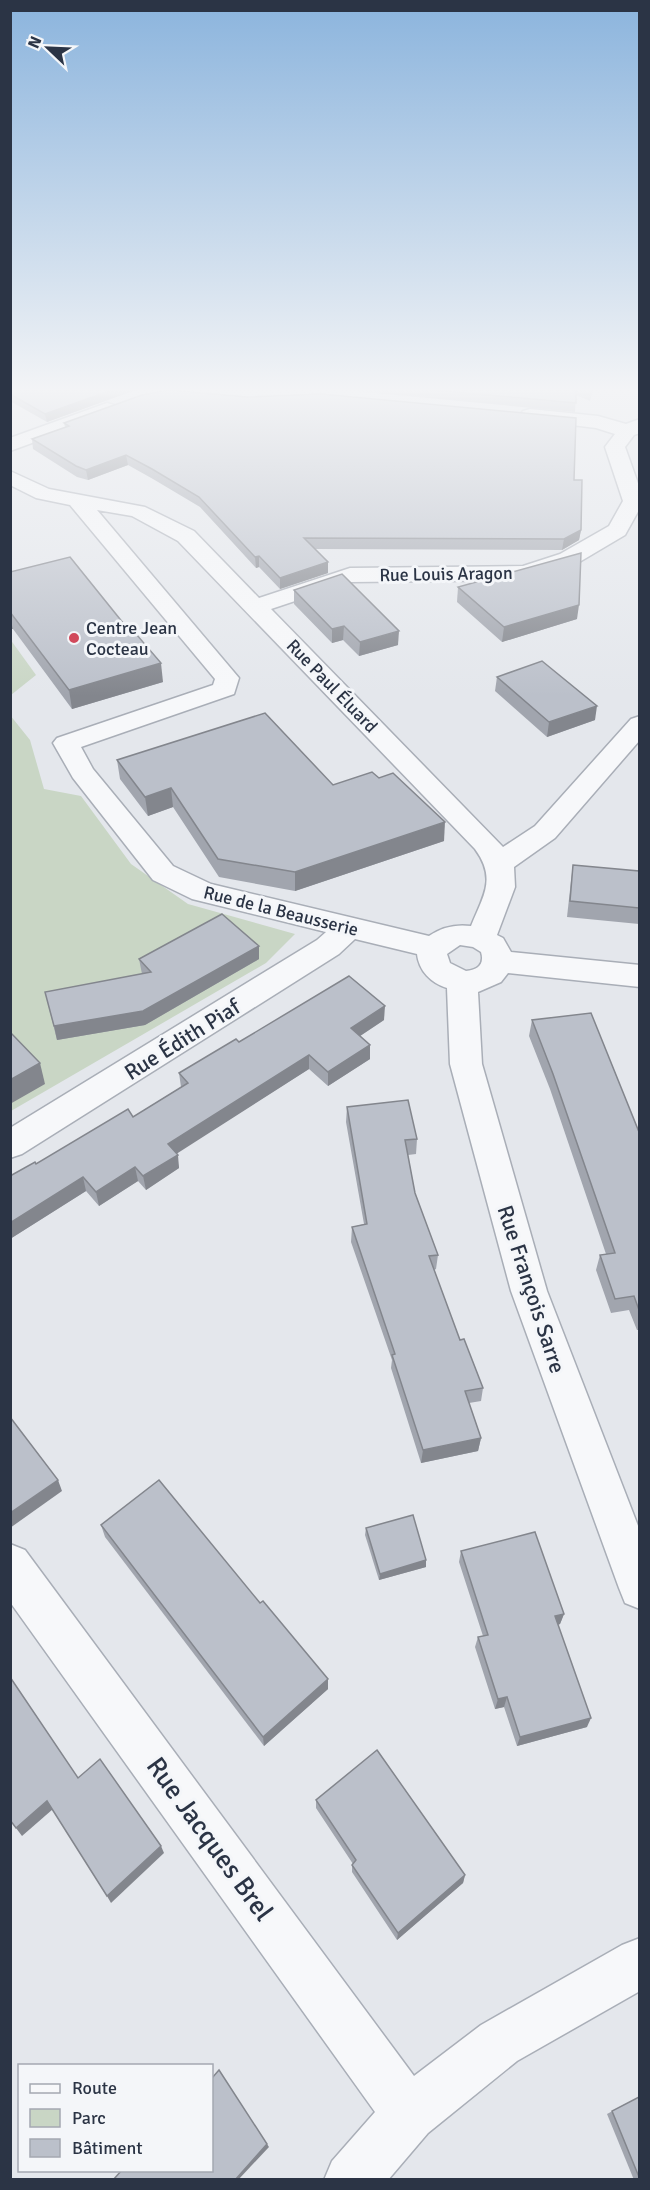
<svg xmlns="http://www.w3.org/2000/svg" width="650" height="2190" font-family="Signika,sans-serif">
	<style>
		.green { fill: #c9d6c5 }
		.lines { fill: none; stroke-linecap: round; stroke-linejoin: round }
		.minor-casing { stroke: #a9aeb7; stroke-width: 3 }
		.minor { fill: #f7f8fa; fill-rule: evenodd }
		.wall { fill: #a1a5ae }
		.shaded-wall { fill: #83868d }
		.building { fill: #bbc0ca; stroke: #83868d; stroke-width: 1.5 }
		.poi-dot { fill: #d1495b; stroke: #f4f6f9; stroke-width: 2 }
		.labels { text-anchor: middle; stroke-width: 6; stroke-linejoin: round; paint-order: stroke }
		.far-street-label { font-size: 18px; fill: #2b3445; stroke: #f4f6f9 }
		.far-poi-label { font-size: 18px; fill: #2b3445; stroke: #f4f6f9; text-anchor: start }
		.street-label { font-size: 22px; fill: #2b3445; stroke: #f4f6f9 }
		.near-street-label { font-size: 27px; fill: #2b3445; stroke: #f4f6f9 }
	</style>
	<rect width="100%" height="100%" fill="#e4e7ec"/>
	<g class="green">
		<path d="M10,639L36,675L11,695H10Z"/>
		<path d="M10,715L30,740L44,789L81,796L131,864L188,904L295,934L266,963L11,1111Z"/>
	</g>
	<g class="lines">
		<defs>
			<g id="minor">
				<path d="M107,403L114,405L117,409L114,413L10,451V438Z"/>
				<path d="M530,409L598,416L626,424L640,419V433L634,435L625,447L640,489V508L625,535L576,564L525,580L352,582L271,609L503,847L535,826L631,719L640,716V740L555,838L514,867L515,887L497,935L503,938L511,952L640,965V987L508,973L501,982L478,992L482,1064L547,1291L640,1531V1609L625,1603L619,1588L511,1291L450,1064L447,988C431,983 419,971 417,954L355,939L339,954L22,1154L10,1158V1128L317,940L326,932L192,899L153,880L73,778L53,743L57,738L213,685L215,679L70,505L36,498L10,485V471L49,489L145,507L194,531L259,598L350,568L523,566L560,554L609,526L623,501L605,447L615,434L596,428L523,419L520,415L523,411ZM97,510L132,516L178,541L475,849C497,879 483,896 471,926C456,924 442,927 429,936L211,884L173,866L93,769L81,747L234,694L239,678ZM460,945L473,947L481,952C485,965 477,970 466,971L450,963L447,954Z"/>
				<path d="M10,1544L25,1550L414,2076L481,2025L622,1945L640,1938V1991L517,2061L428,2133L388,2180H324L332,2161L375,2112L10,1602Z"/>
			</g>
		</defs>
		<use href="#minor" class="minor-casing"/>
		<use href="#minor" class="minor"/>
	</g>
	<g class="wall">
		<path d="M10,390L130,392L47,422L10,401Z"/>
		<path d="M218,390H270L247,391Z"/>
		<path d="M343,390H593L590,401L576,395L575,412Z"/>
		<path d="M64,423L574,480L581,530L579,540L562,550L315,549L328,562V573L280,589L259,567L256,568L200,507L153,479L128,465L88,480L77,477L33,449L32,439L65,427Z"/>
		<path d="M10,572L128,629L163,682L72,709L13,629H10Z"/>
		<path d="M458,587L577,619L502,642L457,602Z"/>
		<path d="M294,590L398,645L359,656L343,640L332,643L294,604Z"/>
		<path d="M497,677L595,720L547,737L495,691Z"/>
		<path d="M117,760L333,785L444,841L295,891L219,877L173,807L148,816L120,779Z"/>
		<path d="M573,865L639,871V924L567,917L571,881Z"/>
		<path d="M259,946V959L145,1025L57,1040L45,992L142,974L139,959Z"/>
		<path d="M384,1020L360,1036L370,1059L328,1086L309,1069L176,1153L179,1168L146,1190L138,1181L99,1206L86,1191L10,1239V1176L133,1117L181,1087L179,1073L239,1042Z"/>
		<path d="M532,1020L639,1132V1330H637L629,1310L611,1313L596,1270L600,1255L606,1254L550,1089L529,1036Z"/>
		<path d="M347,1107L417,1139L416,1154L408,1155L415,1193L438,1255L436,1269L434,1270L460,1340L483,1388L481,1401L469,1403L481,1438L478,1451L421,1463L391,1368L392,1360L351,1242L352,1227L364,1224L346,1122Z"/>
		<path d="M101,1525L260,1603L328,1679V1689L264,1746L105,1537Z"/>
		<path d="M366,1528L426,1560V1567L379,1580L365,1535Z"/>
		<path d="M461,1551L564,1614L560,1624L558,1625L587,1727L517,1746L504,1707L495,1709L475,1647L478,1637L483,1636L459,1562Z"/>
		<path d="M316,1800L465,1875L463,1883L397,1940L352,1872V1865L353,1864L316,1808Z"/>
		<path d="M639,2097V2180H634L607,2114Z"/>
	</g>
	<g class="shaded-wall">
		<path d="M112,390H141L130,392L47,422L45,414Z"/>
		<path d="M126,455L128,465L88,480L86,470Z"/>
		<path d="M581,530L579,540L562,550L564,539Z"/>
		<path d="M259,556V567L256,568L255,557Z"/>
		<path d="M328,562V573L280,589V578Z"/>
		<path d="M579,605L577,619L502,642L504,627Z"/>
		<path d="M10,618L13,629H10Z"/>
		<path d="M344,626L343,640L332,643V629Z"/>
		<path d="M399,631L398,645L359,656L360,642Z"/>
		<path d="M161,663L163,682L72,709L69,690Z"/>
		<path d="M597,706L595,720L547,737L549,722Z"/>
		<path d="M171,788L173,807L148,816L145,797Z"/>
		<path d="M445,822L444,841L295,891V872Z"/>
		<path d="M259,946V959L145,1025L57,1040L54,1026Z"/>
		<path d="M385,1006L384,1020L351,1042V1028Z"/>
		<path d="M370,1045V1059L328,1086V1072Z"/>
		<path d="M309,1055V1069L170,1158L168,1144Z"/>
		<path d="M40,1063L45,1084L10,1104V1080Z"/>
		<path d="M178,1155L179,1168L146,1190L143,1176Z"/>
		<path d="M135,1167L138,1181L99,1206L96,1192Z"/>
		<path d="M83,1177L86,1191L10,1239V1223Z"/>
		<path d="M481,1438L478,1451L421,1463L423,1450Z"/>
		<path d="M58,1480L62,1491L10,1528V1513Z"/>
		<path d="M426,1560V1567L379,1580L380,1574Z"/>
		<path d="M564,1614L560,1624L552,1626L555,1616Z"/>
		<path d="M328,1679V1689L264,1746L263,1737Z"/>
		<path d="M507,1697L504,1707L495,1709L498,1699Z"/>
		<path d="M591,1718L587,1727L517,1746L520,1737Z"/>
		<path d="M47,1801L53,1809L22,1836L16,1828Z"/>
		<path d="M161,1846L164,1853L111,1903L107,1896Z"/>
		<path d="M465,1875L463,1883L397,1940L398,1933Z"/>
		<path d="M267,2144L269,2147L238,2180H235Z"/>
	</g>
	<g class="building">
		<path d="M10,390H112L45,414L10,394Z"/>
		<path d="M169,390L247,397L321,394L576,418L574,480H582L581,530L564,539L304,538L328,562L280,578L259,556L255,557L199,497L152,469L126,455L86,470L76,466L32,439L69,426L64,423L142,395Z"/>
		<path d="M432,390H576V403Z"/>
		<path d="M581,553L579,605L504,627L458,587Z"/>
		<path d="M70,557L128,629L131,628L161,663L69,690L10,612V572Z"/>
		<path d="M342,574L399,631L360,642L344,626L332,629L294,590Z"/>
		<path d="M542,661L597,706L549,722L497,677Z"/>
		<path d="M265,713L333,785L372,772L379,778L393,773L445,822L295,872L218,859L171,788L145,797L117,760Z"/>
		<path d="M573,865L639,871V908L570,901Z"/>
		<path d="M222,914L259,946L143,1011L54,1026L45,992L151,972L139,959Z"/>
		<path d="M349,976L385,1006L351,1028L370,1045L328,1072L309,1055L168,1144L178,1155L143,1176L135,1167L96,1192L83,1177L10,1223V1176L35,1162L36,1164L128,1109L133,1117L188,1083L179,1073L236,1039L239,1042Z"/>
		<path d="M591,1013L639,1132V1310L634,1296L615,1299L600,1255L615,1253L553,1074L532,1020Z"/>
		<path d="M10,1032L40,1063L10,1080Z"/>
		<path d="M408,1100L417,1139L405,1140L415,1193L438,1255L429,1256L460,1340L464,1339L483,1388L465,1391L481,1438L423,1450L392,1355L395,1354L352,1227L367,1224L347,1107Z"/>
		<path d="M10,1417L58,1480L10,1513Z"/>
		<path d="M159,1480L260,1603L263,1601L328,1679L263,1737L101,1525Z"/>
		<path d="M413,1515L426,1560L380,1574L366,1528Z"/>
		<path d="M535,1532L564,1614L555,1616L591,1718L520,1737L507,1697L498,1699L478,1637L488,1635L461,1551Z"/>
		<path d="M10,1677L78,1778L100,1759L161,1846L107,1896L47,1801L16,1828L10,1820Z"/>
		<path d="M377,1750L465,1875L398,1933L352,1865L356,1860L316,1800Z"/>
		<path d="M219,2070L267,2144L235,2180H113L122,2170H212V2078Z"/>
		<path d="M639,2097V2177L612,2111Z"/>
	</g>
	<linearGradient id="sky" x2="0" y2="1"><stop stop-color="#8bb4dd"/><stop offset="0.56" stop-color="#f3f4f6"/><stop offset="1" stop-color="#f3f4f6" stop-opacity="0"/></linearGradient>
	<rect width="650" height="696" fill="url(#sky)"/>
	<circle class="poi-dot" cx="74" cy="638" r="6"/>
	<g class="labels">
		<g class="far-street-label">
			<text transform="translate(446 574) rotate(-1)" y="6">Rue Louis Aragon</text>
			<text transform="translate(332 686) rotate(46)" y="6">Rue Paul Éluard</text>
			<text transform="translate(281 911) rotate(14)" y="6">Rue de la Beausserie</text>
		</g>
		<g class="far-poi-label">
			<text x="86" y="634">Centre Jean<tspan x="86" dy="21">Cocteau</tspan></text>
		</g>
		<g class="street-label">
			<text transform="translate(182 1039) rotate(-32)" y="8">Rue Édith Piaf</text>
			<text transform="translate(532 1289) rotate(72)" y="8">Rue François Sarre</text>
		</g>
		<g class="near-street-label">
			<text transform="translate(210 1839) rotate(54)" y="9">Rue Jacques Brel</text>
		</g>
	</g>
	<rect width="650" height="2190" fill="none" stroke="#2b3445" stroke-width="24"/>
	<rect x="18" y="2064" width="195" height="108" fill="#f4f6f9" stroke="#a4a8b1" stroke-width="1.5"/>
	<rect x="30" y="2084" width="30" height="9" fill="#f7f8fa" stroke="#a4a8b1" stroke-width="1.5"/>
	<text x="72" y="2094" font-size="18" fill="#2b3445">Route</text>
	<rect x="30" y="2109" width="30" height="18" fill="#c9d6c5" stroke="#a4a8b1" stroke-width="1.5"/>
	<text x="72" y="2124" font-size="18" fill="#2b3445">Parc</text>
	<rect x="30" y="2139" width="30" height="18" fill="#bbc0ca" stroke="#a4a8b1" stroke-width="1.5"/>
	<text x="72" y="2154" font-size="18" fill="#2b3445">Bâtiment</text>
	<g transform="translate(48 48) rotate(293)" stroke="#f4f6f9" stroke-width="4.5" paint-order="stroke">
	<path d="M0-4.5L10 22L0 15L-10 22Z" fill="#2b3445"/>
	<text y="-9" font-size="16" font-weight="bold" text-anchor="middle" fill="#2b3445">N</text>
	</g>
</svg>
